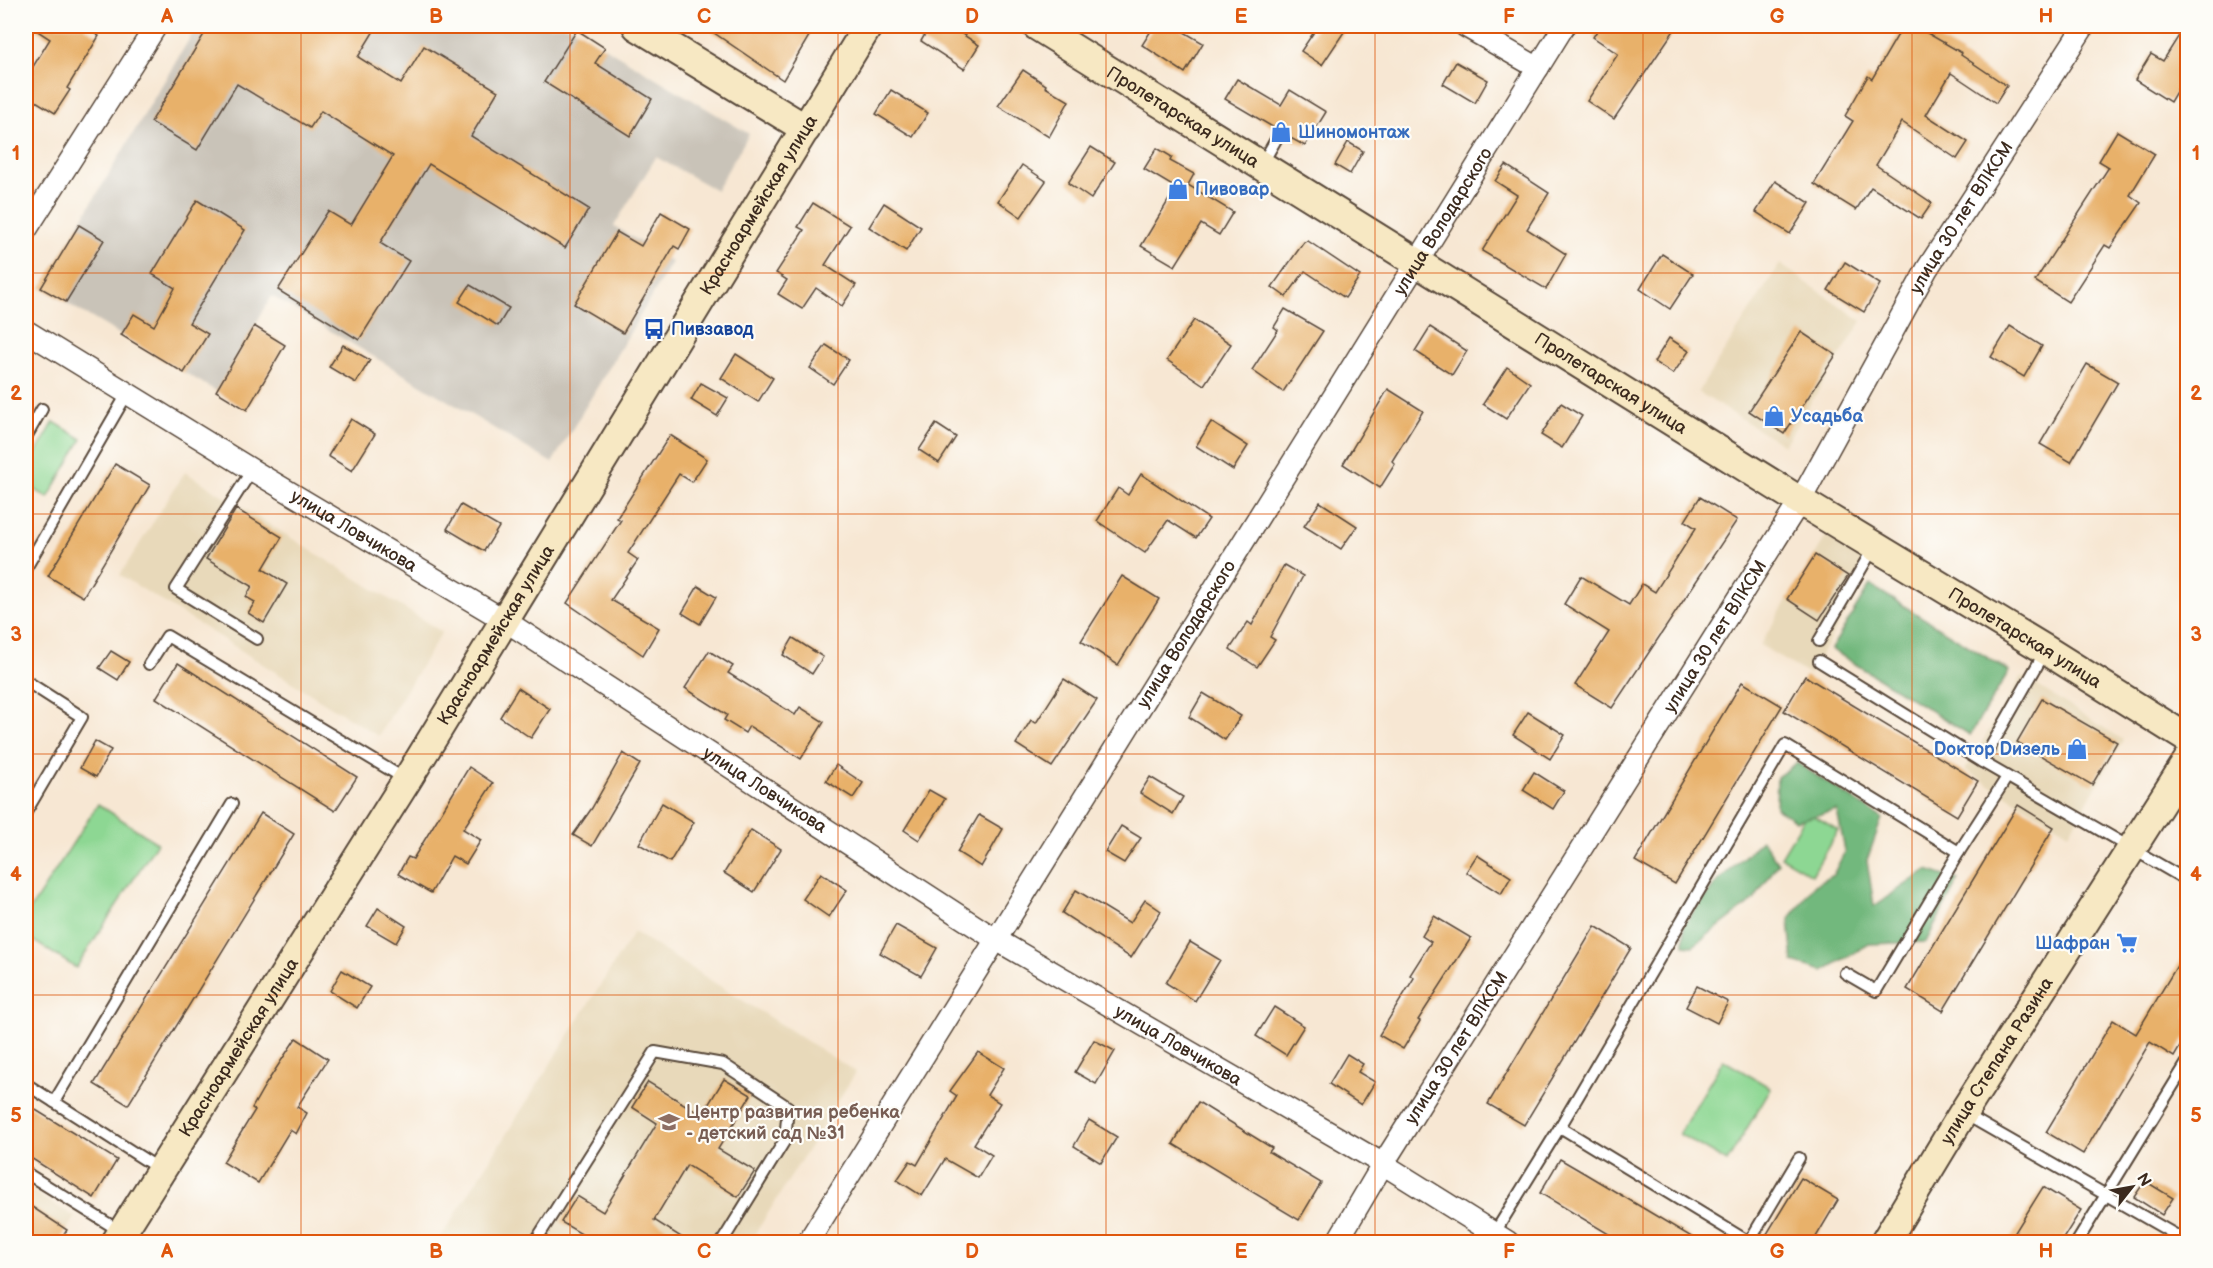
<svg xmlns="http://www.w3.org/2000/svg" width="2213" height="1268" font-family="'Balsamiq Sans',sans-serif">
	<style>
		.built { fill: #e8d9ba }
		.industrial { fill: #c9c3b8 }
		.green { fill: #8dd793; stroke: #648058; stroke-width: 1.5 }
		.forest { fill: #72b87d; stroke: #56714e; stroke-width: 1.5 }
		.building { fill: #e8b16a }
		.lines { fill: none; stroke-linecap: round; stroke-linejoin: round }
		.lane-casing { stroke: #574639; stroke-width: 14 }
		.street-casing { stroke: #574639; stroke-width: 24 }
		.secondary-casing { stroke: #574639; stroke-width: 32 }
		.lane { stroke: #fff; stroke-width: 10 }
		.street { stroke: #fff; stroke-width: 21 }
		.secondary { stroke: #f7e8c3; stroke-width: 28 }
		.grid { fill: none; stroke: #df570d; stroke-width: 1.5; stroke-opacity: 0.55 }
		.labels { text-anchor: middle; stroke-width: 4.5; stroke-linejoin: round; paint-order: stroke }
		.street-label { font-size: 18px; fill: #3b2a1e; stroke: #fdfcf7 }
		.shop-label { font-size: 18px; font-weight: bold; fill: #366cbe; stroke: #fdfcf7; text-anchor: start }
		.transit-label { font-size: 18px; font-weight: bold; fill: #164399; stroke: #fdfcf7; text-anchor: start }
		.education-label { font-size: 18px; font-weight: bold; fill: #785e54; stroke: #fdfcf7; text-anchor: start }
		.neatline { fill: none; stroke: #df570d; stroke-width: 2 }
		.grid-label { font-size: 20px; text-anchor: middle; font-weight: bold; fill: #df570d }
	</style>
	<rect width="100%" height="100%" fill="#fdfcf7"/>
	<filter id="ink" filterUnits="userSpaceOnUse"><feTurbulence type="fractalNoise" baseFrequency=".0167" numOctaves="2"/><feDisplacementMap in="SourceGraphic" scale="12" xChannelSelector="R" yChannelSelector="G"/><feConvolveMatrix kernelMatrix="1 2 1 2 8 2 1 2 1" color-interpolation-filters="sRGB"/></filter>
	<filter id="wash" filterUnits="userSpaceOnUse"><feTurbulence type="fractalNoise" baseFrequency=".008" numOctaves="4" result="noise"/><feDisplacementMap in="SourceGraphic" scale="24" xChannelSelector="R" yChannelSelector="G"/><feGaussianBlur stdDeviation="1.35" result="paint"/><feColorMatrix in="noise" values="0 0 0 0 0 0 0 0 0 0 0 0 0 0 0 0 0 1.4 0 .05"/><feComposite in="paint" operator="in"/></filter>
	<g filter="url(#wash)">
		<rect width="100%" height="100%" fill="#f7e7d3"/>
		<g class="built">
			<path d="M1780,264L1862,321L1784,445L1698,392Z"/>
			<path d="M185,472L442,632L378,736L120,575Z"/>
			<path d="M1827,535L1873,566L1809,675L1760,645Z"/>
			<path d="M2022,676L2123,740L2069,833L1965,770Z"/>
			<path d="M634,932L856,1072L750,1242H438Z"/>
			<path d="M26,1187L75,1217L59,1242H26Z"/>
		</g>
		<path class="industrial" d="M197,26H569L749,134L716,190L656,157L614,226L672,262L552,463L272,296L216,391L41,288Z"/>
		<g class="green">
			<path d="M54,422L82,439L48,498L26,484V470Z"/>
			<path d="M98,804L157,843L76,968L26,936V916Z"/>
			<path d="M1808,812L1838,830L1812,875L1781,857Z"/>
			<path d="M1723,1060L1771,1088L1727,1162L1679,1134Z"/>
		</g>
		<g class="forest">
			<path d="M1870,585L2009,671L1970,735L1831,649Z"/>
			<path d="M1797,763L1882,818L1867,860L1874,906L1927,870L1958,880L1926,942L1869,944L1823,971L1793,962L1789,920L1813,886L1833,875L1845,851L1837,810L1796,821L1776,808L1777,777Z"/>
			<path d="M1762,840L1778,863L1754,900L1693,946L1684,945V924L1718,881Z"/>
		</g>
		<g id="blocks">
			<g class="building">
				<path d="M30,26H82L99,36L67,88L70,90L55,113L26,95V78L50,39Z"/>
				<path d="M209,26H377L358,57L401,84L424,46L498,91L471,136L589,209L565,248L429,164L380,243L409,261L359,340L278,290L328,211L351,225L393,156L321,111L310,128L237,84L197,150L151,122Z"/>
				<path d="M704,26H815L783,80Z"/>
				<path d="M930,26H950L979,45L964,69L921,41Z"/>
				<path d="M1154,26H1174L1203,43L1185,73L1142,45Z"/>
				<path d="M1318,26H1348L1322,65L1301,51Z"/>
				<path d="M1600,26H1677L1614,119L1587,101L1618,54L1593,37Z"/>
				<path d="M1903,26H1915L1962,53L1961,55L2007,86L1996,103L1951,73L1926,115L1968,142L1957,159L1902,122L1876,165L1932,203L1921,219L1871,187L1856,210L1814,184L1853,121L1845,116L1868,76L1872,79Z"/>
				<path d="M2185,26H2187V73L2170,102L2135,80L2151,54L2163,61Z"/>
				<path d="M577,30L605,48L595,63L652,99L630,136L544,82Z"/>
				<path d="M1456,62L1488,80L1475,103L1443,84Z"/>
				<path d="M1023,70L1046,85L1045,87L1069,101L1049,137L998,106Z"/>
				<path d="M1237,79L1281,105L1290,90L1326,112L1305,146L1285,135L1282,130L1276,129L1225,99Z"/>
				<path d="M891,90L928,113L913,137L876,114Z"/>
				<path d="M2117,131L2155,154L2130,195L2141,203L2110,248L2105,245L2068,302L2035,281L2109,167L2099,161Z"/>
				<path d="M1348,142L1363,151L1350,174L1335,165Z"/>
				<path d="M1091,147L1115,162L1091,199L1068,183Z"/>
				<path d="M1157,148L1172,157L1170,161L1194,174L1188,185L1233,212L1219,235L1201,224L1175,266L1141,246L1176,188L1144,169Z"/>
				<path d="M1022,165L1046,181L1021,217L998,201Z"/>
				<path d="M1506,165L1549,193L1527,229L1566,254L1546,289L1482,251L1517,195L1495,181Z"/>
				<path d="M1775,181L1810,203L1790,234L1756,212Z"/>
				<path d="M197,200L245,230L189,323L208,334L184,373L121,335L134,314L154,326L175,288L152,274Z"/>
				<path d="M813,203L850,226L825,265L856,285L842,306L816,288L802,309L778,294L787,280L776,273L804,230L798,227Z"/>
				<path d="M884,203L921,227L906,251L869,227Z"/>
				<path d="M661,212L690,229L679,249L674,246L623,333L574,304L617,232L641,246Z"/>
				<path d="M79,225L104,240L66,302L41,288Z"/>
				<path d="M1308,241L1360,276L1345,298L1305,271L1286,297L1272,287L1304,242Z"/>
				<path d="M1662,254L1693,274L1670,309L1640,289Z"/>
				<path d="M1845,262L1880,284L1864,312L1828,290Z"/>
				<path d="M470,285L509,308L498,326L459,302Z"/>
				<path d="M1285,309L1323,331L1283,392L1252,370L1278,330L1274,327Z"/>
				<path d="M1194,320L1231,344L1204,385L1167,360Z"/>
				<path d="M254,326L285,345L247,410L216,391Z"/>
				<path d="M2010,326L2042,346L2024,377L1991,357Z"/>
				<path d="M1430,327L1467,351L1452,375L1415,351Z"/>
				<path d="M1801,332L1836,355L1784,434L1749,411Z"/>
				<path d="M1669,338L1689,351L1673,374L1654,362Z"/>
				<path d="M343,345L370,360L356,383L329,367Z"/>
				<path d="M826,345L849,360L833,384L810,368Z"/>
				<path d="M736,354L773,378L758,402L721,378Z"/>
				<path d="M2087,364L2118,382L2071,462L2040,444Z"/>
				<path d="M1507,367L1530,383L1506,419L1483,404Z"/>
				<path d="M701,383L728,398L717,416L691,400Z"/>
				<path d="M1388,389L1423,411L1392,461L1395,464L1380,488L1343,464Z"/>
				<path d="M1561,403L1582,416L1562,448L1541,435Z"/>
				<path d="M351,419L375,434L352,471L328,456Z"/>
				<path d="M1211,422L1248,446L1233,470L1196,446Z"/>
				<path d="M936,424L956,437L939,463L919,450Z"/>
				<path d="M670,435L707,459L692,482L679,474L628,553L638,560L611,600L659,628L643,655L567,603L621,520L617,518Z"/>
				<path d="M115,464L150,485L83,597L48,576Z"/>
				<path d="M1141,474L1209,519L1196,538L1168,520L1145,553L1097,521L1118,488L1128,495Z"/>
				<path d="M1700,497L1737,520L1612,708L1575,685L1609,632L1564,604L1581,576L1629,605L1642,584L1655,592L1696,528L1685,521Z"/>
				<path d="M1320,502L1357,526L1341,549L1304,526Z"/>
				<path d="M461,505L499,527L484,551L447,529Z"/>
				<path d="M236,509L282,537L263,569L287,584L264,623L248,613L255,602L246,597L252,586L206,559Z"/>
				<path d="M1815,555L1848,576L1819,620L1787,599Z"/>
				<path d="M1284,565L1303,576L1270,637L1275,640L1257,667L1230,649L1248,622L1252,625Z"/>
				<path d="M1122,576L1159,599L1118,665L1081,641Z"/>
				<path d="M698,586L716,597L700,624L682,613Z"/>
				<path d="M793,638L823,657L812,674L783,655Z"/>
				<path d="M111,651L129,662L118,680L99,668Z"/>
				<path d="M709,651L733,666L728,673L795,715L800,707L824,722L801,759L749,726L745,733L724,720L727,715L685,688Z"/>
				<path d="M178,663L357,777L335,811L156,698Z"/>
				<path d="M1805,676L1978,781L1957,816L1784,711Z"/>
				<path d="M1064,679L1097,700L1052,767L1016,744L1031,720L1036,723Z"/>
				<path d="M1742,682L1782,706L1675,884L1635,861Z"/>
				<path d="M518,688L550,709L531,738L500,717Z"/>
				<path d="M1203,693L1241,716L1225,740L1189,717Z"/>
				<path d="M2042,699L2117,742L2092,785L2017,742Z"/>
				<path d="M1528,712L1565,735L1550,759L1513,735Z"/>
				<path d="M95,741L111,750L96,777L80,768Z"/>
				<path d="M623,753L640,764L592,846L573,835L592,808Z"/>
				<path d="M836,765L863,783L853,798L826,781Z"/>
				<path d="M469,767L493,783L463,829L481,840L466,864L452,856L431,893L398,874L408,857L413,859Z"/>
				<path d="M1534,772L1564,791L1553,809L1523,790Z"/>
				<path d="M1150,777L1183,797L1173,814L1140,793Z"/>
				<path d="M929,790L945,799L919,840L904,830Z"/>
				<path d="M662,803L694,822L670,862L639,844Z"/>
				<path d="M2018,805L2054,827L1943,1011L1907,989Z"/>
				<path d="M261,813L294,834L128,1105L94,1084Z"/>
				<path d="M979,815L1003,829L981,867L957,852Z"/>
				<path d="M1121,826L1141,838L1124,863L1105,852Z"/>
				<path d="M751,830L781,849L754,892L724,873Z"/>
				<path d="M1477,855L1511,877L1501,894L1466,872Z"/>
				<path d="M821,873L847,890L829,917L803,899Z"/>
				<path d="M1076,890L1130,923L1145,900L1161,911L1131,958L1062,913Z"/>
				<path d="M378,908L406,926L396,943L367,926Z"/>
				<path d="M1434,916L1471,938L1418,1020L1420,1021L1403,1049L1379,1035L1414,978L1410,975L1431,942L1422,936Z"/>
				<path d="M896,925L937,948L921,976L880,953Z"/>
				<path d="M1595,926L1631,948L1524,1125L1488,1104Z"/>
				<path d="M1190,942L1220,960L1195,1001L1166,983Z"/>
				<path d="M2187,949V1035L2174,1057L2150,1042L2083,1154L2046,1132L2113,1020L2136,1034Z"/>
				<path d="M342,970L370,987L357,1008L330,991Z"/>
				<path d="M1697,986L1728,1002L1717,1023L1686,1007Z"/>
				<path d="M1274,1007L1304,1026L1286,1055L1256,1036Z"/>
				<path d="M296,1038L328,1059L297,1107L307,1113L296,1134L290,1130L258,1183L223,1162L255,1110L252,1108L264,1087Z"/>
				<path d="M1094,1040L1115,1051L1096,1084L1075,1072Z"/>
				<path d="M978,1052L1004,1068L987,1095L1000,1103L974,1144L992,1155L978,1178L945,1159L922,1196L897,1180L910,1161L917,1165L957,1096L950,1091Z"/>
				<path d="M1347,1054L1363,1064L1358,1072L1375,1082L1361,1105L1329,1084Z"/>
				<path d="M724,1079L751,1095L718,1149L755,1171L738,1197L687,1165L654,1220L689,1242H595L561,1222L577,1196L603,1212L657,1123L632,1107L648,1082L702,1115Z"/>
				<path d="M1198,1102L1272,1148L1269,1152L1321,1183L1299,1220L1173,1144Z"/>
				<path d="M26,1104L117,1160L94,1198L26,1155Z"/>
				<path d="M1089,1120L1117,1137L1101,1163L1074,1146Z"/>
				<path d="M1560,1159L1584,1173L1700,1242H1622L1540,1193Z"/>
				<path d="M1801,1178L1838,1200L1813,1242H1762Z"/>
				<path d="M2145,1181L2173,1198L2162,1215L2134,1197Z"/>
				<path d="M2043,1187L2081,1210L2061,1242H2009Z"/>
				<path d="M26,1203L67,1230L59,1242H26Z"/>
			</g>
		</g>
	</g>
	<g filter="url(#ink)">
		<use href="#blocks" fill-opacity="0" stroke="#574639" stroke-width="1.5"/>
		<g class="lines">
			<defs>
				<g id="lane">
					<path d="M1262,164L1278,136"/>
					<path d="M26,437L42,409"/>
					<path d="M252,470L176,589L257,639"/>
					<path d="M26,568L127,394"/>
					<path d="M1819,641L1874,547"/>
					<path d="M1819,661L1982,762L2188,881"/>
					<path d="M149,664L167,636L405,779"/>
					<path d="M26,681L82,717L26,812"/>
					<path d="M1982,762L2046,650"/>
					<path d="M1959,852L2007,777"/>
					<path d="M26,1084L161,1170"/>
					<path d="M54,1102L232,804"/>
					<path d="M1963,1113L2188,1242"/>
					<path d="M26,1173L120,1231"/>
					<path d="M1494,1234L1560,1127"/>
					<path d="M535,1242L655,1052L723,1064L788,1107L785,1140L722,1242"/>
					<path d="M1749,1242L1560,1127L1785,745L1959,852L1876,991L1845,973"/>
					<path d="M1749,1242L1799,1158"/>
					<path d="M2077,1242L2188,1061"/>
				</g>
				<g id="street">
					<path d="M1465,26L1538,68"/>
					<path d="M26,230L156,26"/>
					<path id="s1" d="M26,331L252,470L504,620L995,939L1383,1164L1508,1242"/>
					<path id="s2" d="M808,1242L1564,26"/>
					<path id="s3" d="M1337,1242L1383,1164L1800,501L1927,269L2084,26"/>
				</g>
				<g id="secondary">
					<path d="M637,26L806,129"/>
					<path id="s4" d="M1037,26L1800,501L2046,650L2188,739"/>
					<path id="s5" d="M116,1242L407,780L868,26"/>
					<path id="s6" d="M1885,1242L1963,1113L2188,760"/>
				</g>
			</defs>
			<use href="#lane" class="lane-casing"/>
			<use href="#street" class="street-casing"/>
			<use href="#secondary" class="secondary-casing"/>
			<use href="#lane" class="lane"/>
			<use href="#street" class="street"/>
			<use href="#secondary" class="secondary"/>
		</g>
	</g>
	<path class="grid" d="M301,26V1242M570,26V1242M838,26V1242M1106,26V1242M1375,26V1242M1643,26V1242M1912,26V1242M26,273H2188M26,514H2188M26,754H2188M26,995H2188"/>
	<defs>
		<symbol id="shop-bare" viewBox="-9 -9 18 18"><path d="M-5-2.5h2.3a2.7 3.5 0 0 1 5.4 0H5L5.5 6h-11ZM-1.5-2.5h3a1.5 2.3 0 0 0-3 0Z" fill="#3f7fe0" stroke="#fdfcf7" stroke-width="2.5" paint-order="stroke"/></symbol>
		<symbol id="bus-bare" viewBox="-9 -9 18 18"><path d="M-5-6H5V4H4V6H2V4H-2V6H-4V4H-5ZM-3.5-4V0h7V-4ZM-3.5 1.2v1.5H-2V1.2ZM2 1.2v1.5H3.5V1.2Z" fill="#1a4fb4" stroke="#fdfcf7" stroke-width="2.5" paint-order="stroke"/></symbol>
		<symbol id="supermarket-bare" viewBox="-9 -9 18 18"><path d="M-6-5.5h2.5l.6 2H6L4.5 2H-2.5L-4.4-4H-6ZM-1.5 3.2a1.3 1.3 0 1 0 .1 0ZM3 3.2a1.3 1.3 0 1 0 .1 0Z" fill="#3f7fe0" stroke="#fdfcf7" stroke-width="2.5" paint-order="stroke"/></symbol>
		<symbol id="school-bare" viewBox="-9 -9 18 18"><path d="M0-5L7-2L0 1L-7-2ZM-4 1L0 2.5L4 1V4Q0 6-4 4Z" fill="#8d6e63" stroke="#fdfcf7" stroke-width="2.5" paint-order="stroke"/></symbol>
	</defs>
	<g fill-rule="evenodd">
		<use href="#shop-bare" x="1266" y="117" width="30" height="30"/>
		<use href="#shop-bare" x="1163" y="174" width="30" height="30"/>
		<use href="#bus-bare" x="639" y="314" width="30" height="30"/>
		<use href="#shop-bare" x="1759" y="401" width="30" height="30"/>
		<use href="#shop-bare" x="2062" y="734" width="30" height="30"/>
		<use href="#supermarket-bare" x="2112" y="928" width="30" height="30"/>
		<use href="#school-bare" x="654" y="1107" width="30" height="30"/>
	</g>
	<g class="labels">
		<g class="street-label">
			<text dy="6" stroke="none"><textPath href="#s4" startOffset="172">Пролетарская улица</textPath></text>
			<text dy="6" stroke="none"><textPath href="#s5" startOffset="1220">Красноармейская улица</textPath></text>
			<text dy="6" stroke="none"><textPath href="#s3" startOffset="1200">улица 30 лет ВЛКСМ</textPath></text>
			<text dy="6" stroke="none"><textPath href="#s2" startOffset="1202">улица Володарского</textPath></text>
			<text dy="6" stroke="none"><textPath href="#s4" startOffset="676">Пролетарская улица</textPath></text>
			<text dy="6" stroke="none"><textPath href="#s1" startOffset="384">улица Ловчикова</textPath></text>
			<text dy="6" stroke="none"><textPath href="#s2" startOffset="716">улица Володарского</textPath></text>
			<text dy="6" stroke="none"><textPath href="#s5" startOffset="716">Красноармейская улица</textPath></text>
			<text dy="6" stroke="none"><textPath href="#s3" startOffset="714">улица 30 лет ВЛКСМ</textPath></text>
			<text dy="6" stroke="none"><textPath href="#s4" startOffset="1162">Пролетарская улица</textPath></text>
			<text dy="6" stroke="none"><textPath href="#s1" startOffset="870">улица Ловчикова</textPath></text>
			<text dy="6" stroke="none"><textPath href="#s1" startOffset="1356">улица Ловчикова</textPath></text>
			<text dy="6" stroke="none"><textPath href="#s5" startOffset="230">Красноармейская улица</textPath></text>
			<text dy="6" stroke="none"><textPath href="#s3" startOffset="228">улица 30 лет ВЛКСМ</textPath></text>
			<text dy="6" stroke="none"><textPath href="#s6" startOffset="213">улица Степана Разина</textPath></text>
		</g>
		<g class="shop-label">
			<text x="1298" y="138">Шиномонтаж</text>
			<text x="1195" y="195">Пивовар</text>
			<text x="1791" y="422">Усадьба</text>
			<text x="2060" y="755" text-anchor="end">Dоктор Dизель</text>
			<text x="2110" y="949" text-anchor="end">Шафран</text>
		</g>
		<g class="transit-label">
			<text x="671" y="335">Пивзавод</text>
		</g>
		<g class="education-label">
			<text x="686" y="1118">Центр развития ребенка<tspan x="686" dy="21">- детский сад №31</tspan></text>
		</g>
	</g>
	<rect width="2213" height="1268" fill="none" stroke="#fdfcf7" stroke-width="66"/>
	<g transform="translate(2132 1187) rotate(59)" stroke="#fdfcf7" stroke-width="4.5" paint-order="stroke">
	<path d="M0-4.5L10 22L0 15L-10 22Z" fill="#3b2a1e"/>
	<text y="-9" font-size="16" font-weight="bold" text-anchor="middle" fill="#3b2a1e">N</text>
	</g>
	<rect x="33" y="33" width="2147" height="1202" class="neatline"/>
	<g class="grid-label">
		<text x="167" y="23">A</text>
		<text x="436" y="23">B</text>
		<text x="704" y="23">C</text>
		<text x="972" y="23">D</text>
		<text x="1241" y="23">E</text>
		<text x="1509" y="23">F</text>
		<text x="1777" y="23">G</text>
		<text x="2046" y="23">H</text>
		<text x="16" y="160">1</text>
		<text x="2196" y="160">1</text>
		<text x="16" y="400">2</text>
		<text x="2196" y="400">2</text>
		<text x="16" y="641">3</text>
		<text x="2196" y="641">3</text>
		<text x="16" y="881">4</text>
		<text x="2196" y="881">4</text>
		<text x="16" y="1122">5</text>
		<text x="2196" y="1122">5</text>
		<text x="167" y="1258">A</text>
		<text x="436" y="1258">B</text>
		<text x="704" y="1258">C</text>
		<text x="972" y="1258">D</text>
		<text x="1241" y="1258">E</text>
		<text x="1509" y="1258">F</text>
		<text x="1777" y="1258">G</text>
		<text x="2046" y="1258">H</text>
	</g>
</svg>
